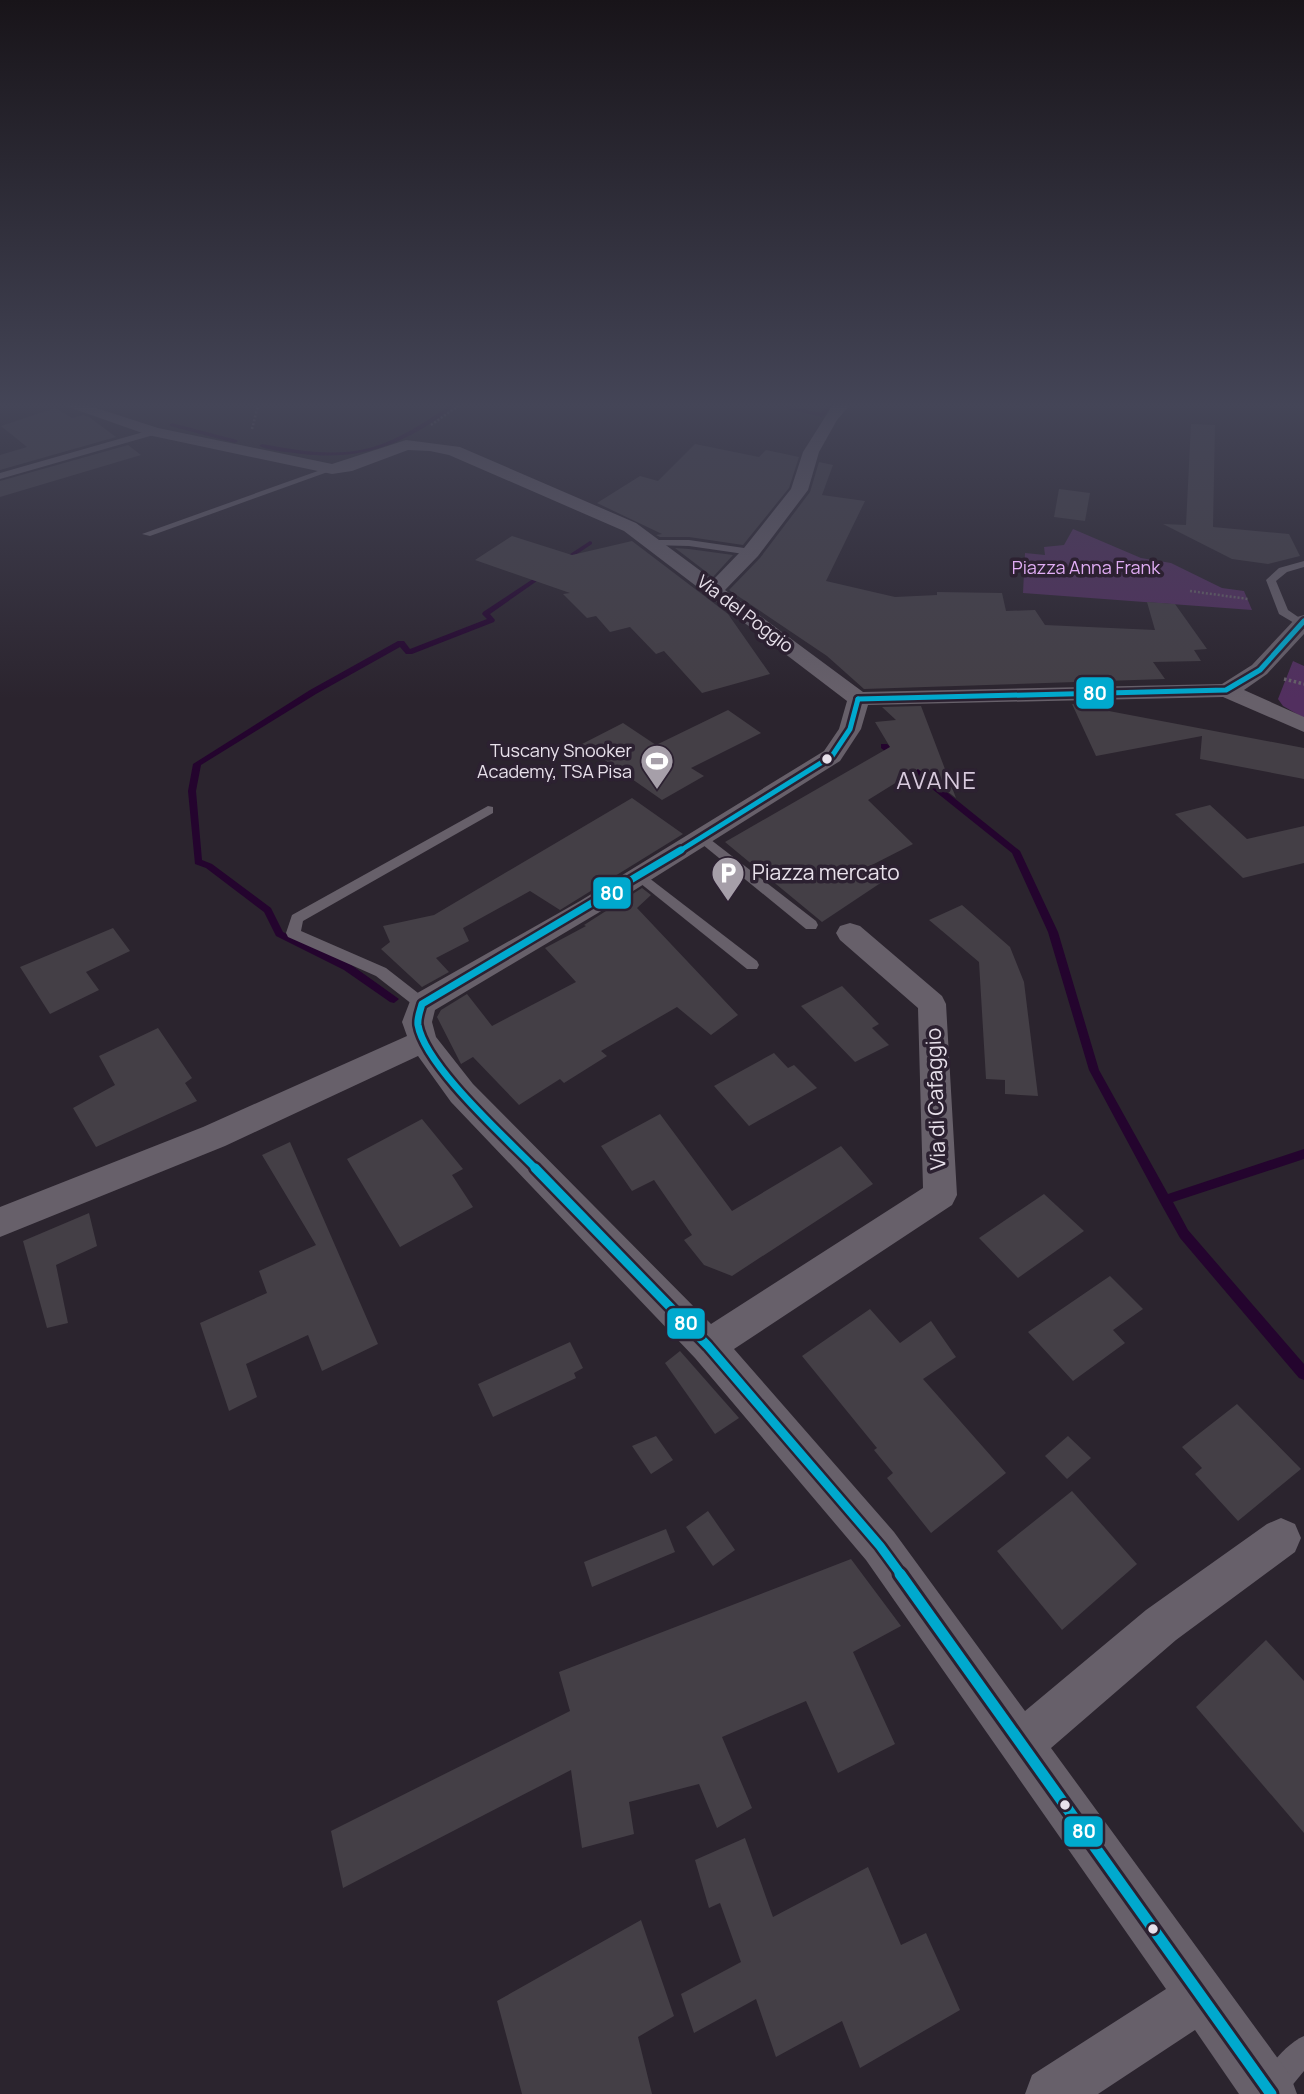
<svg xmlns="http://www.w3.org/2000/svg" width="1304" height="2094" font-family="Manrope,sans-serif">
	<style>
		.green { fill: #522f5f }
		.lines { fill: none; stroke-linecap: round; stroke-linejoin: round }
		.stream { fill: #24042e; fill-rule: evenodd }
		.building { fill: #443f46 }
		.path-far1 { stroke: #666069; stroke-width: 2.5; stroke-dasharray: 2 2; stroke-linecap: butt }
		.path { stroke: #666069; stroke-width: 3.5; stroke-dasharray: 2.5 2.5; stroke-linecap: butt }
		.service { fill: #67606a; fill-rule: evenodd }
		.minor { fill: #67606a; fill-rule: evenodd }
		.bus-1-far3-casing { stroke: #2c2131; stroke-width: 10 }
		.bus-1-far2-casing { stroke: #2c2131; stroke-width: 12 }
		.bus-1-far1-casing { stroke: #2c2131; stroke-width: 14 }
		.bus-1-casing { stroke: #2c2131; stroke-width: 17 }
		.bus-1-far3 { stroke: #00a9ce; stroke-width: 5 }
		.bus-1-far2 { stroke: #00a9ce; stroke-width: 7 }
		.bus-1-far1 { stroke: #00a9ce; stroke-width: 9 }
		.bus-1 { stroke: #00a9ce; stroke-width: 11 }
		.bus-dot { fill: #e8e1eb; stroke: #2c2131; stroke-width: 2.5 }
		.labels { text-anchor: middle; stroke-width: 7; stroke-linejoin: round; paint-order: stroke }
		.far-park-label { font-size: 18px; fill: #e1adf5; stroke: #2c2131 }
		.far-street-label { font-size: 18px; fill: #e8e1eb; stroke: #2c2131 }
		.far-poi-label { font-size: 18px; fill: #e8e1eb; stroke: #2c2131; text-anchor: end }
		.poi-label { font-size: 21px; fill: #e8e1eb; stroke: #2c2131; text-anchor: start }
		.street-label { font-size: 21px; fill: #e8e1eb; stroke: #2c2131 }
		.quarter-label { font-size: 24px; letter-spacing: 2px; fill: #d8cadd; stroke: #2c2131 }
		.line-badge { stroke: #2c2131; stroke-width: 2.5 }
		.badge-label { font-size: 19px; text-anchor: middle; font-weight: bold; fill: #fff }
	</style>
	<rect width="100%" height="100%" fill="#2b242e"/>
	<g class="green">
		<path d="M1073,529L1141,558L1171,563L1222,588L1244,591L1252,610L1023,593L1025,553L1045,555L1044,547L1064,545Z"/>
		<path d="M1293,661L1304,666V718L1283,706L1278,699Z"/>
	</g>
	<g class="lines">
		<g class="stream">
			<path d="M449,406H456C407,443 364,461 302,454C288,452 271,451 259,446L262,444C294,450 328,456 360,450C393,444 422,424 449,406Z"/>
			<path d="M775,406H787L821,413L828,406H834L822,417Z"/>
			<path d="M172,423L237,440L238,441L235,443L170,426L169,425Z"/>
			<path d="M590,541L592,542V544L565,562H561V560Z"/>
			<path d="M542,573L547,574L490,614L495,620L494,622L412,654H406L400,647L316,694L201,765L196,791L202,860L212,864L271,908L283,932L350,964L399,999L394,1003L390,1002L344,970L276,936L264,912L206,868L195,864L188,791L193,764L310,690L398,641H404L410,649L487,619L482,614L483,612Z"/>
			<path d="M881,744H887L1020,851L1058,932L1099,1070L1168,1194L1304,1149V1159L1173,1202L1188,1230L1304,1364V1380L1299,1378L1180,1238L1161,1204L1089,1070L1048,932L1012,853L881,748Z"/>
		</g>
	</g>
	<g class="building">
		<path d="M55,408L72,418L83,415L89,417L116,437L0,470V455L27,447L1,426Z"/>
		<path d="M1191,424L1215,425L1213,527L1289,534L1300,556L1268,564L1232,559L1163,524L1186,525Z"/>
		<path d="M695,444L759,457L766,450L799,457L789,488L743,545L689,537H660L656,535L662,534L597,503L640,476L658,481Z"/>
		<path d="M128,445L141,455L0,497V481Z"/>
		<path d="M819,462L833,465L822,495L865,501L826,581L895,597L937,595V592L1002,593L1006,611L1035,610L1045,625L1155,630L1147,602L1175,604L1207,649L1194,650L1201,661L1153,662L1165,679L864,689L827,656L729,590L760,558L810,492Z"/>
		<path d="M1059,489L1090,493L1085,521L1054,517Z"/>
		<path d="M512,536L572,555L632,541L728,614L770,674L702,693L664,651L656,654L630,627L610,632L596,616L587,618L563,594L570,593L475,560Z"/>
		<path d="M675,548L689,549L733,555L713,577Z"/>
		<path d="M1072,704L1304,748V779L1200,759L1202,736L1096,756Z"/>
		<path d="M921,706L956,798L918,769L868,800L913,844L866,868L882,882L822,922L725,842L890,747L875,722L896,720L882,707Z"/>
		<path d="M728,710L761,733L691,768L704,776L662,800L582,744L623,723L656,745Z"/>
		<path d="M632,798L683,834L560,910L530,891L463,928L469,941L436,958L449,972L422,987L381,949L390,942L383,926L434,915Z"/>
		<path d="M1210,805L1247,839L1304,826V863L1243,878L1175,814Z"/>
		<path d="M642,888L651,895L637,908L738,1015L711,1035L677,1007L601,1051L607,1056L564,1083L560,1079L519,1105L473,1057L461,1064L437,1017L441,1010L467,994L492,1026L576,982L545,948L586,926L584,925Z"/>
		<path d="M962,905L1010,947L1024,982L1038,1096L1005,1094V1080L986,1079L979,962L929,920Z"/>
		<path d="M113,928L130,951L86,972L99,990L50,1014L20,967Z"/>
		<path d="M842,986L879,1024L872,1028L889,1045L855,1062L801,1006Z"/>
		<path d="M158,1028L192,1078L185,1083L197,1101L96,1147L73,1108L115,1085L99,1056Z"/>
		<path d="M774,1053L788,1068L794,1065L817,1088L749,1126L714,1086Z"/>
		<path d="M660,1114L732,1211L841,1146L873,1184L732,1276L704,1265L684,1240L692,1235L654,1180L632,1191L601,1146Z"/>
		<path d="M422,1119L463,1169L452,1175L473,1207L400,1247L347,1159Z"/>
		<path d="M290,1142L378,1344L322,1371L308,1335L246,1364L257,1397L229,1411L200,1323L267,1293L259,1271L316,1245L262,1155Z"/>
		<path d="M1044,1194L1084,1231L1018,1278L979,1238Z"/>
		<path d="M89,1213L97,1246L56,1265L68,1323L47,1328L23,1241Z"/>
		<path d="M1110,1276L1143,1309L1113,1330L1125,1343L1073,1381L1028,1332Z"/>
		<path d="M870,1309L900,1343L931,1321L956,1357L923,1379L1006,1473L931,1533L887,1478L893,1473L874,1450L877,1448L802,1356Z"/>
		<path d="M570,1342L583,1368L574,1373L576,1378L493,1417L478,1384Z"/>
		<path d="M680,1351L739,1418L715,1434L665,1363Z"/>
		<path d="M1237,1404L1301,1469L1238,1521L1195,1474L1202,1468L1182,1447Z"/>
		<path d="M656,1436L673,1460L651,1474L632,1446Z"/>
		<path d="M1068,1436L1091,1458L1067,1479L1045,1456Z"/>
		<path d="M1072,1491L1137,1564L1062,1630L997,1551Z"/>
		<path d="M708,1511L735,1550L713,1566L686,1527Z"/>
		<path d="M666,1529L675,1552L592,1587L584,1562Z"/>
		<path d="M851,1559L901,1626L853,1652L895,1744L838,1773L806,1701L722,1737L752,1808L717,1828L699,1784L629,1802L634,1834L582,1848L571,1770L343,1888L331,1831L570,1711L559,1672Z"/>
		<path d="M1266,1640L1304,1681V1833L1196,1707Z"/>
		<path d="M745,1838L773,1917L868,1867L901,1945L926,1933L960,2010L860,2068L842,2021L776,2057L756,1999L694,2033L681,1994L741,1962L720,1903L709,1908L695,1860Z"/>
		<path d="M641,1920L674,2016L638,2037L652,2094H522L497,2001Z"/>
	</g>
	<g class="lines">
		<g class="path-far1">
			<path d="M431,425L458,406"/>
			<path d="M252,429L258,406"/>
			<path d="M1190,591L1248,599"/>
		</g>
		<path class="path" d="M1284,679L1304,684"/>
		<g class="service">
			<path d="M154,429L158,432L157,434L0,479V473Z"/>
			<path d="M329,467L336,469L150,536L142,534Z"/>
			<path d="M654,540H689L751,549L756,552L751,555L689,546L651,545V541Z"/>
			<path d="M1304,561V567L1287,572L1276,581L1288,610L1304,621V626L1301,627L1279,614L1266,580L1279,568Z"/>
			<path d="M488,806L493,807V813L303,921L301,931L386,968L427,1000L430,1004L427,1008H417L376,976L288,937L286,933L292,915Z"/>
			<path d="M702,833L816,921L818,925L816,929H806L697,840L695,837Z"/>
			<path d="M640,871L757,961L759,965L757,969H747L635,879L633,876Z"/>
			<path d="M1304,2036V2071L1285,2094H1264L1260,2085C1267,2067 1286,2044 1304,2036Z"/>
		</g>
		<path class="minor" d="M66,406H90L158,428L332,464L406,440L460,447L636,523L713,580L744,548L791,489L803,452L832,406H849L837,420L819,452L808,490L758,556L725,590L863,692L1222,684L1252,665L1297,617L1304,615V634L1267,674L1244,690L1304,717V732L1223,697L868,705L861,729L840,761L598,913L435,1010L432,1022L436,1037L473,1084L711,1324L923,1188L918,1008L840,940L836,933L840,926L850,923L860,926L942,996L946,1004L957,1195L952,1205L734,1349L894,1532L1025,1711L1146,1610L1267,1524L1281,1518L1295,1524L1301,1538L1295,1552L1176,1640L1051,1748L1290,2075L1297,2094H1239L1195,2030L1098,2094H1025L1032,2075L1166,1989L866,1560L695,1358L451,1102L418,1056L225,1146L0,1237V1207L203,1127L407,1036L402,1022L412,996L580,901L824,751L839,729L847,701L624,531L449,455L430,451L408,450L352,471L332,474L148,435Z"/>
		<defs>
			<g id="bus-1-far3">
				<path d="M858,699L1226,690L1260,670L1304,621"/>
				<path d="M678,852L832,756L850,729L858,699"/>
			</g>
			<path id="bus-1-far2" d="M537,1170C506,1138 425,1066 418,1025C417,1018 420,1011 422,1004L681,850"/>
			<path id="bus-1-far1" d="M535,1168L708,1346L880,1546L902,1576"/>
			<path id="bus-1" d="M900,1574L1271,2094"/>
		</defs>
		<use href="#bus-1-far3" class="bus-1-far3-casing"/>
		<use href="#bus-1-far2" class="bus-1-far2-casing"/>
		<use href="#bus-1-far1" class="bus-1-far1-casing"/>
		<use href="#bus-1" class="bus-1-casing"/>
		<use href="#bus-1-far3" class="bus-1-far3"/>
		<use href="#bus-1-far2" class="bus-1-far2"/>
		<use href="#bus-1-far1" class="bus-1-far1"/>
		<use href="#bus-1" class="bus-1"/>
	</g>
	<linearGradient id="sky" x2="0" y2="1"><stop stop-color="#181419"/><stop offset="0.58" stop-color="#444557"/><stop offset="1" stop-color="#444557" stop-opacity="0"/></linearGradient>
	<rect width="1304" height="699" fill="url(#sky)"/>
	<defs>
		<symbol id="stadium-pin" viewBox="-11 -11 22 30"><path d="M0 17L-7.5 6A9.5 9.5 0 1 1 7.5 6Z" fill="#a69fa9" stroke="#2c2131"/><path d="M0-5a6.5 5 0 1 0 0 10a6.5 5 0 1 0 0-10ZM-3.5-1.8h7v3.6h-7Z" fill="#fff"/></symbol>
		<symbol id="parking-pin" viewBox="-11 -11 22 30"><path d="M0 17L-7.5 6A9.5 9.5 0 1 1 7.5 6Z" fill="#a69fa9" stroke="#2c2131"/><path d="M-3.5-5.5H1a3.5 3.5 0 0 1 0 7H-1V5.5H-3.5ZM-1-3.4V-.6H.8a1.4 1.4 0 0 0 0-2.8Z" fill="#fff"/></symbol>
	</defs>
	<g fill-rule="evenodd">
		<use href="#stadium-pin" x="638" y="742" width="38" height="52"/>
		<use href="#parking-pin" x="709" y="854" width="38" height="52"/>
	</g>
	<g class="bus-dot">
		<circle cx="827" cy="759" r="6"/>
		<circle cx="1065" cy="1805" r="6"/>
		<circle cx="1153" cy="1929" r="6"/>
	</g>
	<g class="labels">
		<g class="far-park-label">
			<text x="1086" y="574">Piazza Anna Frank</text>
		</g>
		<g class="far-street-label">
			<text transform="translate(745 614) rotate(37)" y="6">Via del Poggio</text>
		</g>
		<g class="far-poi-label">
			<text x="632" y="757">Tuscany Snooker<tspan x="632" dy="21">Academy, TSA Pisa</tspan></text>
		</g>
		<g class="poi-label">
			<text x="752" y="880">Piazza mercato</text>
		</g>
		<g class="street-label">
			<text transform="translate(936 1099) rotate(-92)" y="7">Via di Cafaggio</text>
		</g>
		<g class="quarter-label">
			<text x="937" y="789">AVANE</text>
		</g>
	</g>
	<g class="line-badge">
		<rect x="1075" y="676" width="40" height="34" rx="7" fill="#00a9ce"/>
		<rect x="592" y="876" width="40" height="34" rx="7" fill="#00a9ce"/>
		<rect x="666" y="1307" width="40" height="33" rx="7" fill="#00a9ce"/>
		<rect x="1063" y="1815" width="41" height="33" rx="7" fill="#00a9ce"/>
	</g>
	<g class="badge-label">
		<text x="1095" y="700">80</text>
		<text x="612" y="900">80</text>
		<text x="686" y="1330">80</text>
		<text x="1084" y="1838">80</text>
	</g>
</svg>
